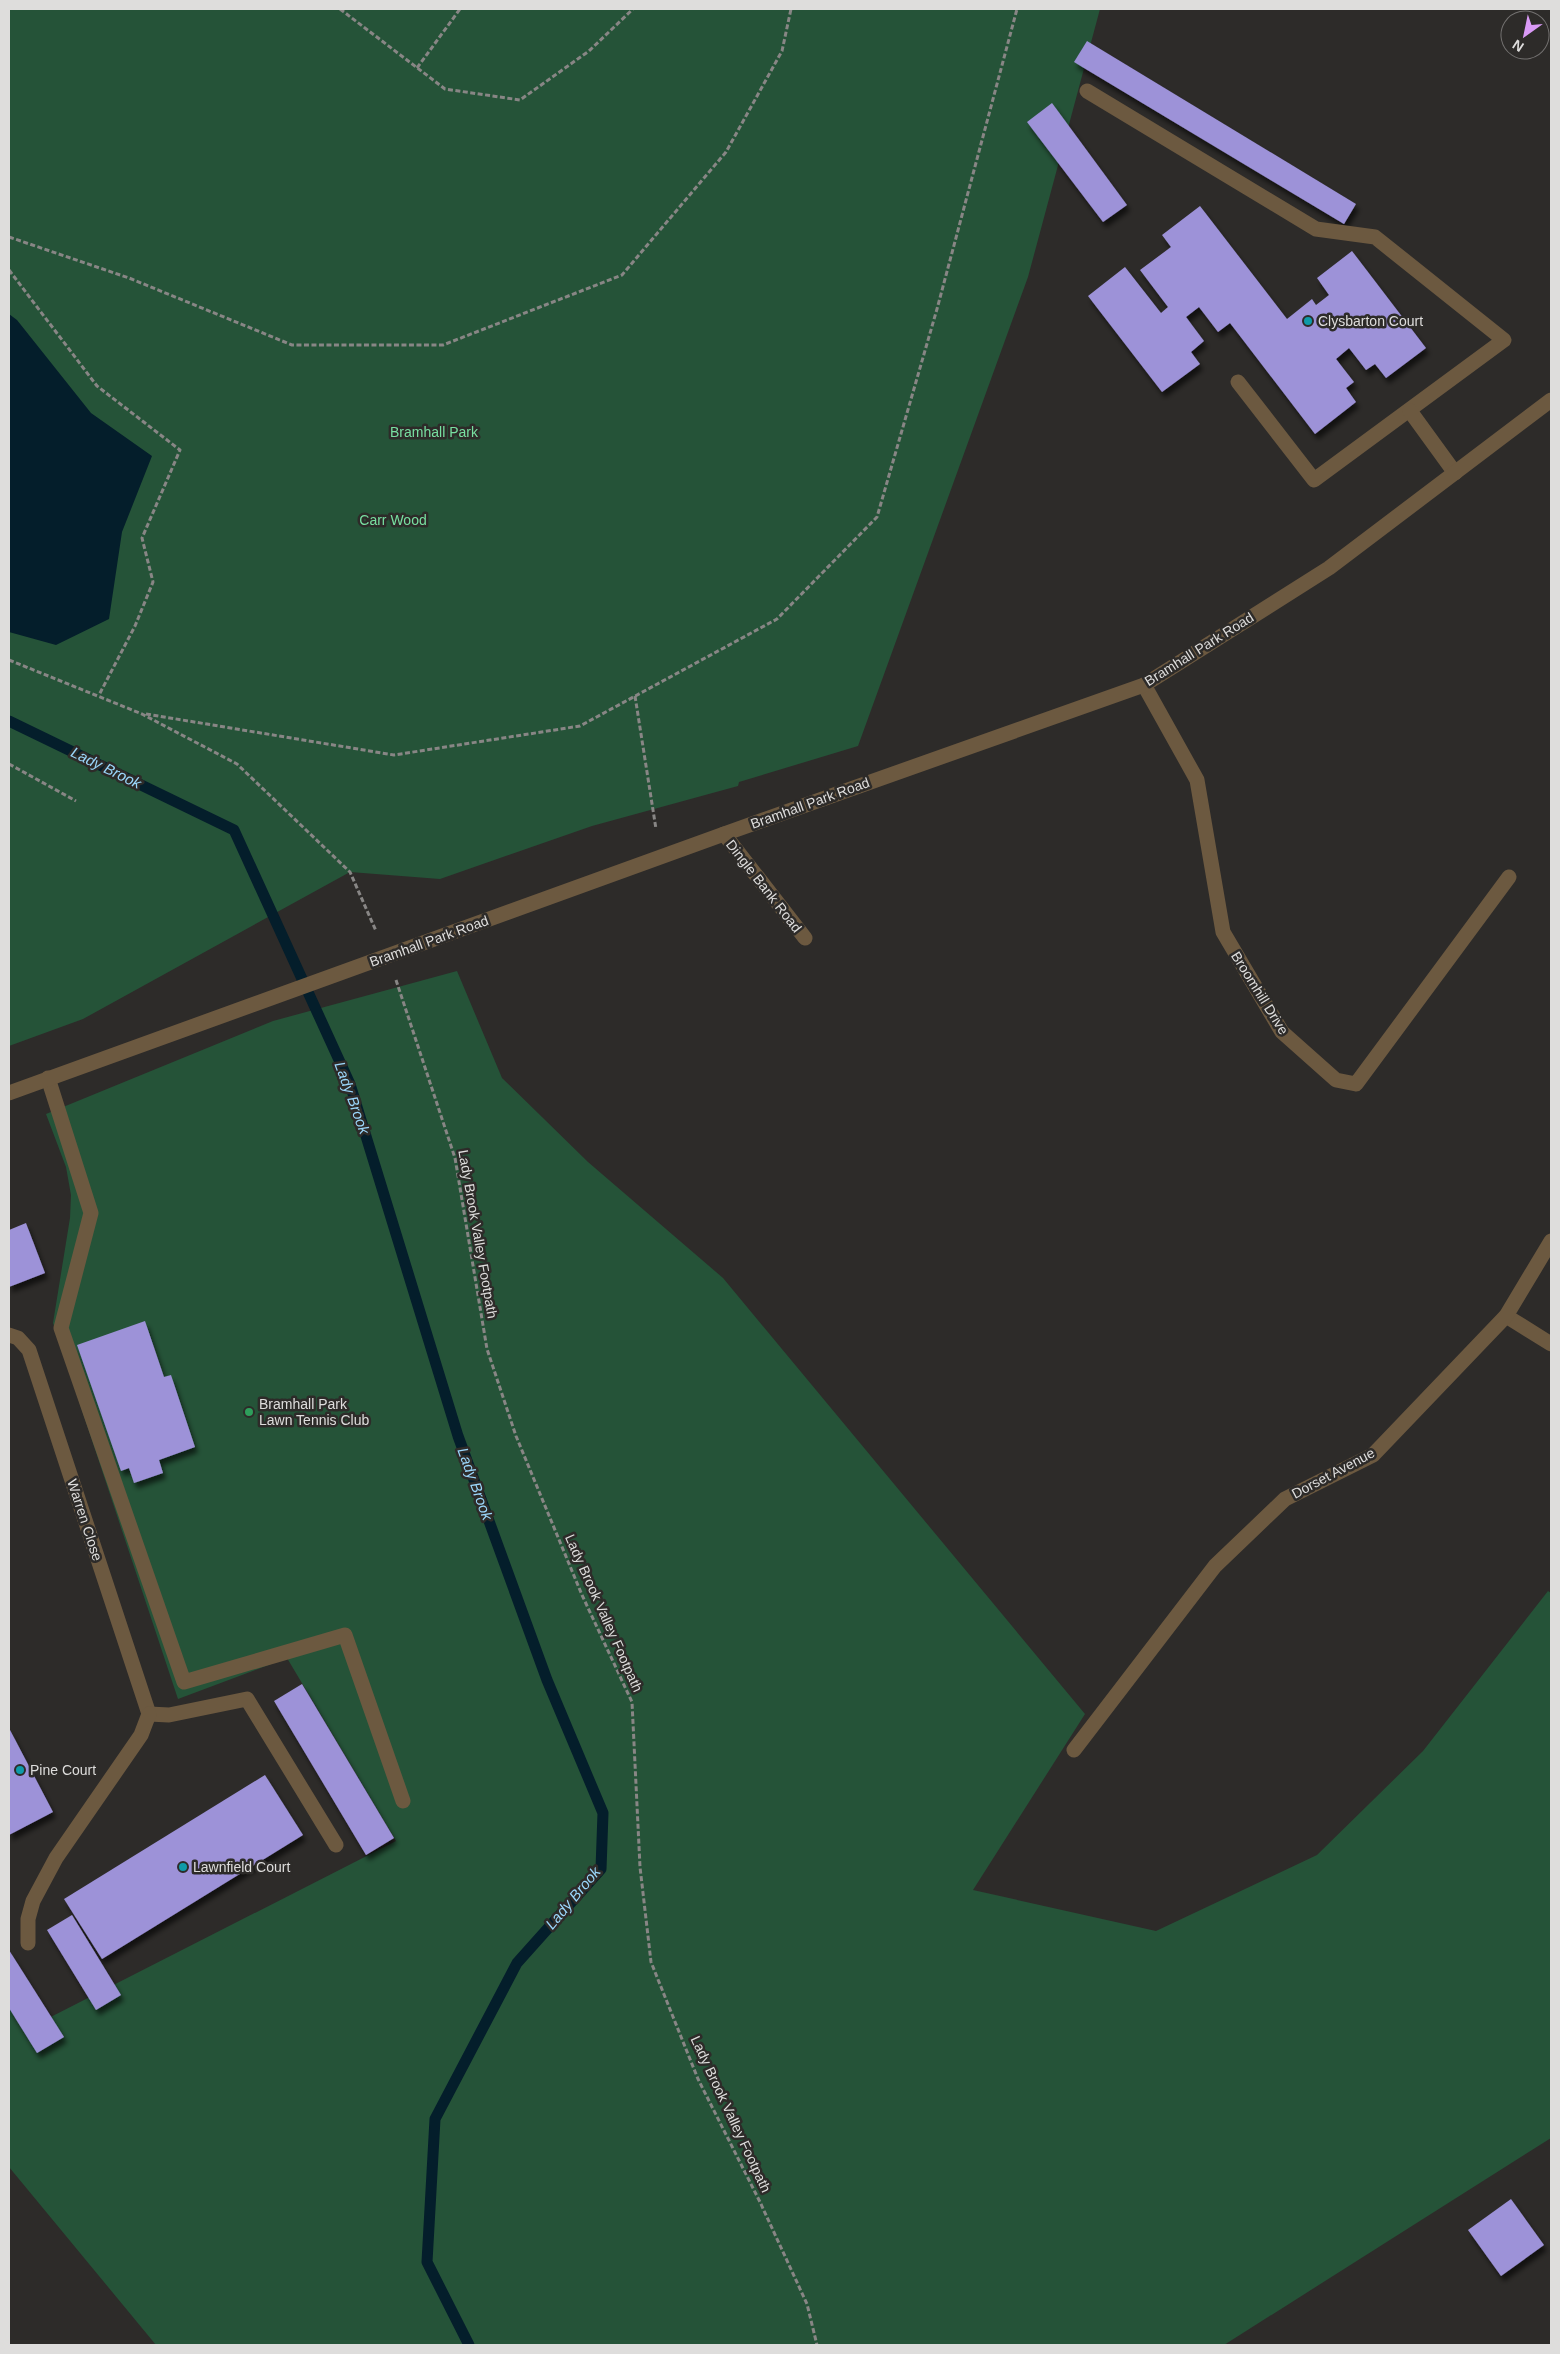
<svg xmlns="http://www.w3.org/2000/svg" width="1560" height="2354" font-family="Helvetica,sans-serif">
	<style>
		.green { fill: #255338 }
		.water { fill: #041e2b }
		.lines { fill: none; stroke-linecap: round; stroke-linejoin: round }
		.stream { stroke: #041e2b; stroke-width: 11 }
		.building { fill: #9d92d8; filter: url(#shadow) }
		.path { stroke: #888685; stroke-width: 3; stroke-dasharray: 5 2.5; stroke-linecap: butt }
		.minor { stroke: #6c5940; stroke-width: 15 }
		.culture-dot { fill: #0f9aa8; stroke: #2d2b29; stroke-width: 2 }
		.leisure-dot { fill: #2e9e5b; stroke: #2d2b29; stroke-width: 2 }
		.labels { text-anchor: middle; stroke-width: 5; stroke-linejoin: round; paint-order: stroke }
		.poi-label { font-size: 14px; fill: #dedddc; stroke: #2d2b29; text-anchor: start }
		.park-label { font-size: 14px; fill: #78dfa1; stroke: #2d2b29 }
		.street-label { font-size: 14px; fill: #dedddc; stroke: #2d2b29 }
		.water-label { font-size: 15px; font-style: italic; fill: #9ad6fa; stroke: #2d2b29 }
	</style>
	<defs>
		<filter id="shadow"><feDropShadow dx="3" dy="5.5" stdDeviation="2.5" flood-color="#0009"/></filter>
	</defs>
	<rect width="100%" height="100%" fill="#2d2b29"/>
	<g class="green">
		<path d="M9,9H1100L1028,277L858,746L739,782L738,786L592,826L440,879L350,872L83,1019L9,1046Z"/>
		<path d="M457,971L502,1078L588,1162L723,1278L1085,1714L973,1890L1156,1931L1317,1855L1423,1751L1548,1591L1551,1593V2138L1224,2345H156L9,2167V1974L35,2025L396,1841L287,1658L178,1699L53,1323L70,1218L71,1195L66,1167L46,1114L273,1021Z"/>
	</g>
	<path class="water" d="M9,314L17,320L91,413L152,456L122,532L109,619L56,645L9,632Z"/>
	<g class="lines">
		<path class="stream" d="M9,721L234,830L350,1084L458,1436L547,1680L603,1813L601,1869L517,1963L435,2119L427,2262L469,2345"/>
	</g>
	<g class="building">
		<path d="M1087,41L1356,204L1344,224L1074,62Z"/>
		<path d="M1052,103L1127,205L1103,222L1027,122Z"/>
		<path d="M1200,206L1287,319L1312,299L1316,305L1329,295L1317,278L1352,251L1426,348L1386,378L1375,364L1366,370L1349,348L1336,359L1354,382L1346,388L1356,402L1315,434L1230,323L1218,332L1199,307L1186,317L1204,341L1191,352L1200,364L1162,392L1088,296L1125,267L1161,313L1168,307L1140,270L1171,247L1162,235Z"/>
		<path d="M26,1223L45,1273L9,1287V1230Z"/>
		<path d="M145,1321L164,1377L171,1375L195,1447L159,1460L163,1473L134,1483L129,1468L121,1471L77,1345Z"/>
		<path d="M302,1684L394,1838L366,1855L274,1701Z"/>
		<path d="M9,1728L53,1812L9,1835Z"/>
		<path d="M265,1775L303,1835L102,1959L64,1899Z"/>
		<path d="M72,1915L121,1995L96,2010L47,1930Z"/>
		<path d="M9,1950L64,2037L37,2053L9,2008Z"/>
		<path d="M1511,2199L1544,2245L1501,2276L1468,2230Z"/>
	</g>
	<g class="lines">
		<g class="path">
			<path d="M340,9L445,89L520,100L589,51L633,9"/>
			<path d="M417,68L460,9"/>
			<path d="M9,237L129,278L292,345H443L622,275L726,152L782,51L791,9"/>
			<path d="M9,270L97,386L180,450L142,538L153,582L135,626L99,695"/>
			<path d="M9,660L142,714L237,764L350,872L376,931"/>
			<path d="M635,696L656,829"/>
			<path d="M146,714L394,755L580,726L777,619L877,517L937,309L1017,9"/>
			<path d="M9,764L76,801"/>
			<path d="M396,980L455,1158L487,1349L516,1436L582,1595L632,1702L640,1867L651,1962L698,2079L760,2202L807,2304L817,2345"/>
		</g>
		<g class="minor">
			<path d="M1087,91L1316,229L1375,237L1504,340L1314,480L1238,382"/>
			<path d="M1410,411L1455,473"/>
			<path d="M1144,685L1197,780L1223,932L1282,1032L1336,1080L1356,1084L1509,877"/>
			<path d="M724,834L805,938"/>
			<path d="M48,1078L91,1213L61,1328L184,1682L345,1635L403,1801"/>
			<path d="M9,1093L724,834L1144,685L1329,568L1551,400"/>
			<path d="M1506,1316L1551,1344"/>
			<path d="M9,1335L18,1338L29,1350L149,1714"/>
			<path d="M149,1714L169,1715L247,1699L336,1845"/>
			<path d="M1074,1750L1215,1566L1285,1499L1373,1455L1506,1316L1551,1241"/>
			<path d="M28,1943V1919L33,1901L56,1858L141,1735L149,1714"/>
		</g>
	</g>
	<g class="culture-dot">
		<circle cx="1308" cy="321" r="5"/>
		<circle cx="20" cy="1770" r="5"/>
		<circle cx="183" cy="1867" r="5"/>
	</g>
	<circle class="leisure-dot" cx="249" cy="1412" r="5"/>
	<g class="labels">
		<g class="poi-label">
			<text x="1318" y="326">Clysbarton Court</text>
			<text x="259" y="1409">Bramhall Park<tspan x="259" dy="16">Lawn Tennis Club</tspan></text>
			<text x="30" y="1775">Pine Court</text>
			<text x="193" y="1872">Lawnfield Court</text>
		</g>
		<g class="park-label">
			<text x="434" y="437">Bramhall Park</text>
			<text x="393" y="525">Carr Wood</text>
		</g>
		<g class="street-label">
			<text transform="translate(1199 649) rotate(-32)" y="5">Bramhall Park Road</text>
			<text transform="translate(810 803) rotate(-20)" y="5">Bramhall Park Road</text>
			<text transform="translate(764 886) rotate(52)" y="5">Dingle Bank Road</text>
			<text transform="translate(429 941) rotate(-20)" y="5">Bramhall Park Road</text>
			<text transform="translate(1260 993) rotate(58)" y="5">Broomhill Drive</text>
			<text transform="translate(478 1234) rotate(80)" y="5">Lady Brook Valley Footpath</text>
			<text transform="translate(1333 1473) rotate(-28)" y="5">Dorset Avenue</text>
			<text transform="translate(85 1520) rotate(72)" y="5">Warren Close</text>
			<text transform="translate(604 1613) rotate(66)" y="5">Lady Brook Valley Footpath</text>
			<text transform="translate(731 2114) rotate(65)" y="5">Lady Brook Valley Footpath</text>
		</g>
		<g class="water-label">
			<text transform="translate(106 768) rotate(26)" y="5">Lady Brook</text>
			<text transform="translate(352 1098) rotate(70)" y="5">Lady Brook</text>
			<text transform="translate(475 1484) rotate(70)" y="5">Lady Brook</text>
			<text transform="translate(573 1898) rotate(-50)" y="5">Lady Brook</text>
		</g>
	</g>
	<rect width="1560" height="2354" fill="none" stroke="#dedddc" stroke-width="20"/>
	<g transform="translate(1525 35) rotate(213)"><circle r="24" fill="#2d2b29" stroke="#747271"/>
	<path d="M0-4L9 19L0 12L-9 19Z" fill="#da9af6"/>
	<text y="-8" font-size="14" font-weight="bold" text-anchor="middle" fill="#dedddc">N</text>
	</g>
</svg>
